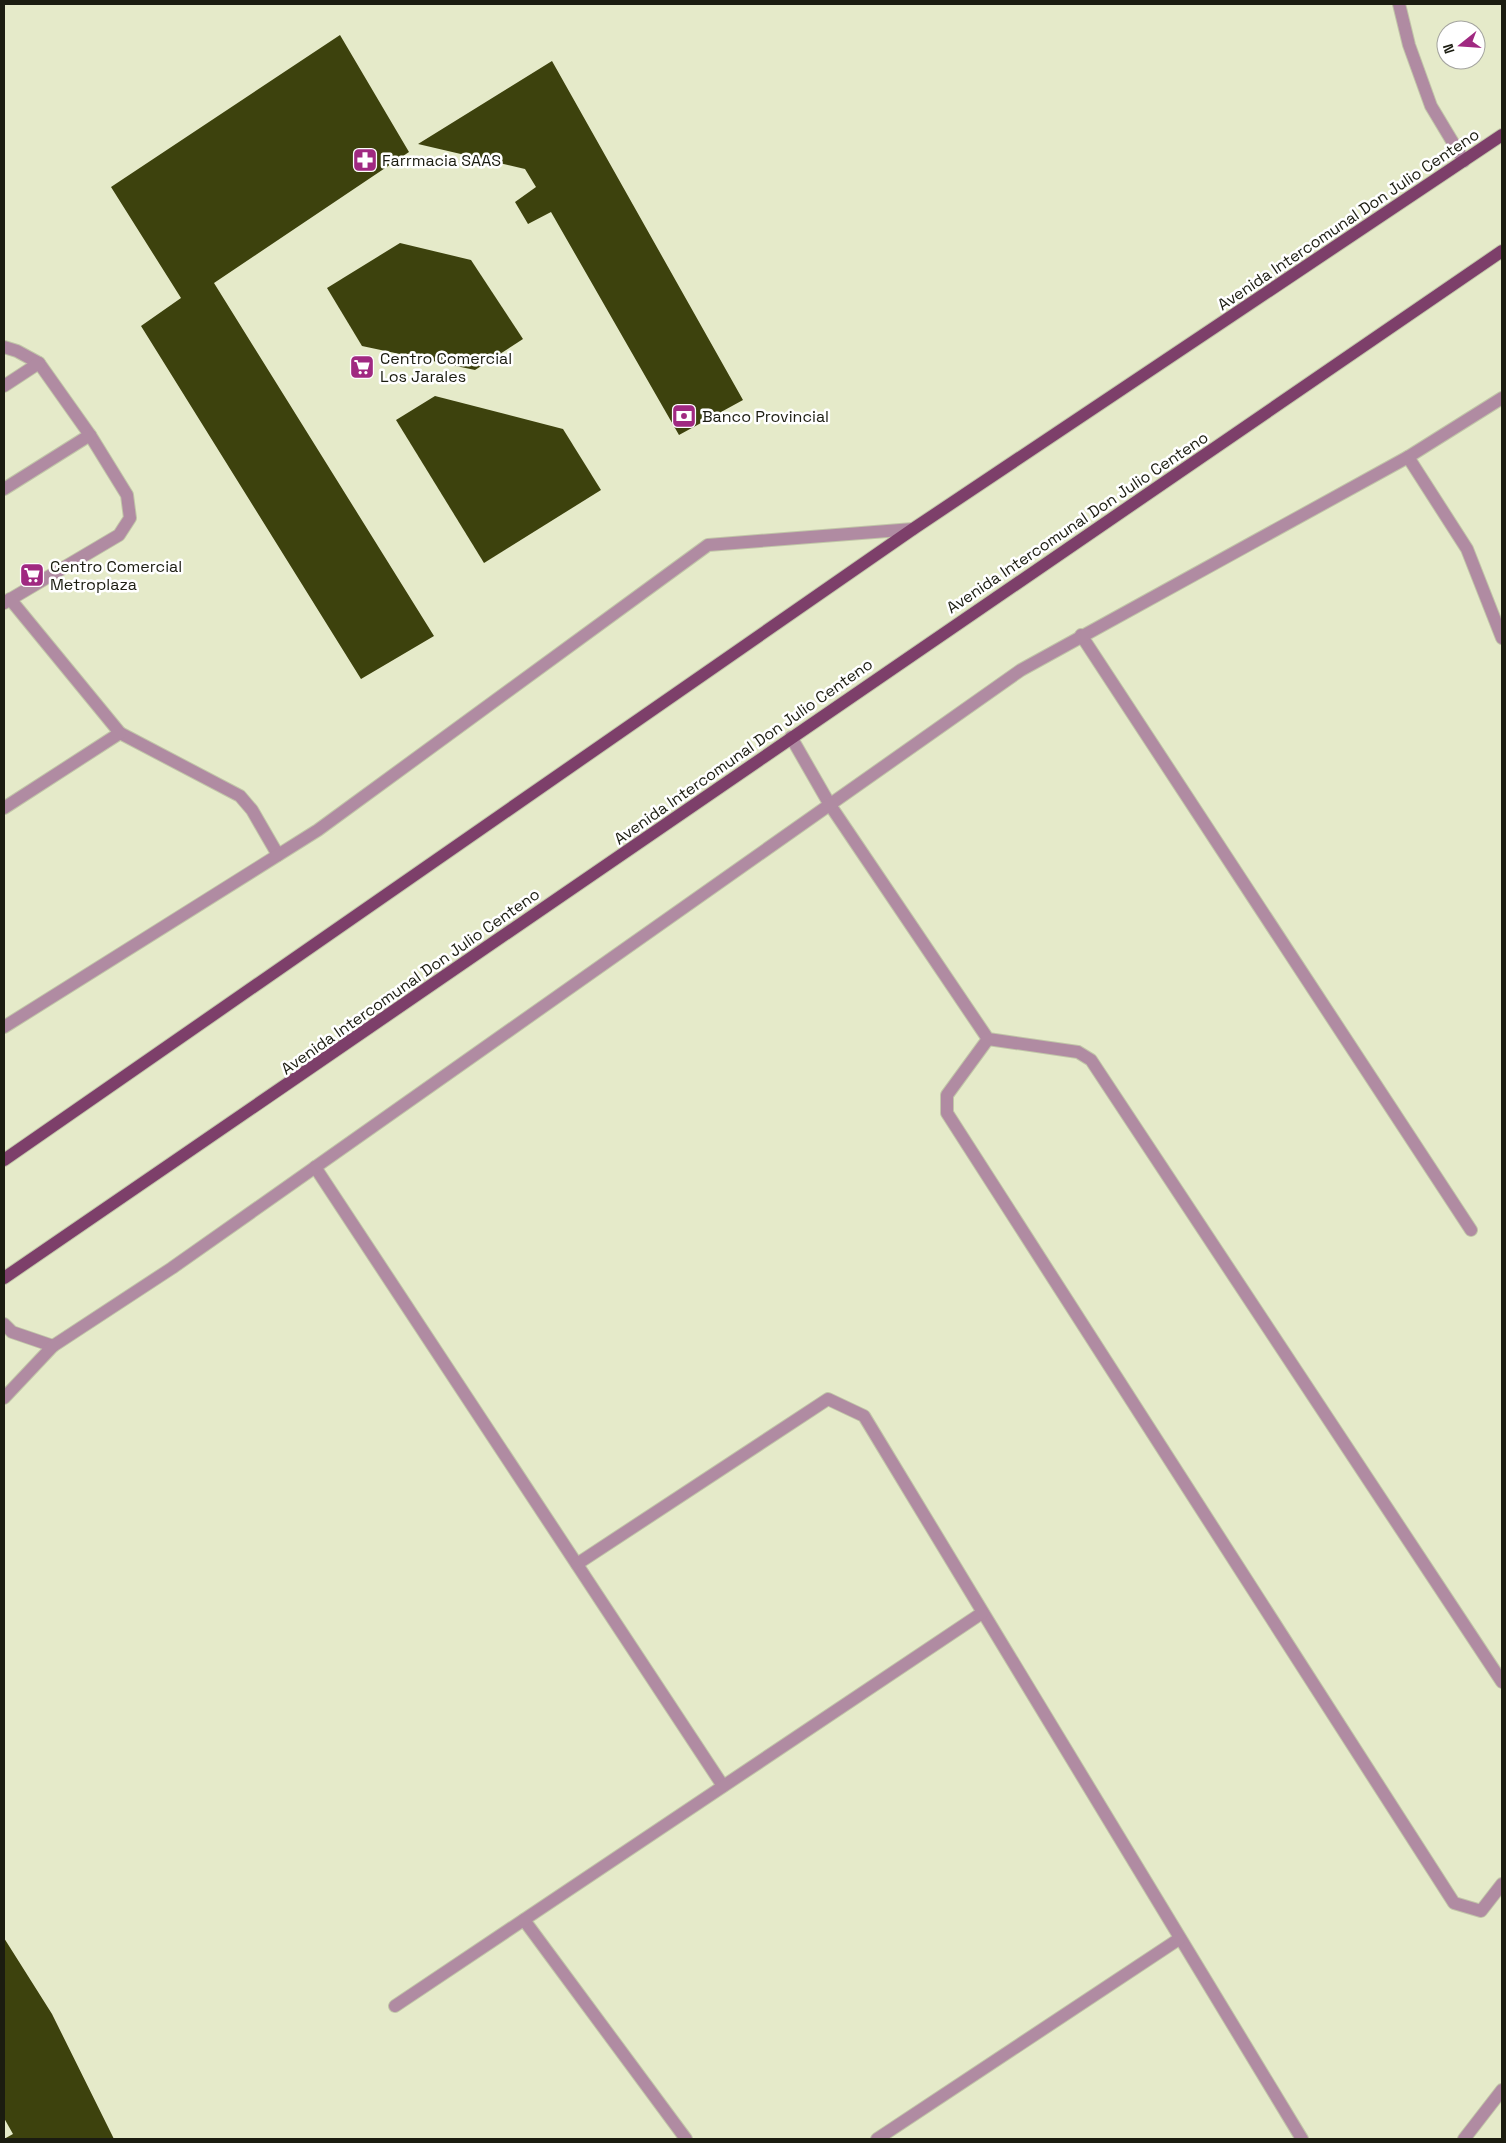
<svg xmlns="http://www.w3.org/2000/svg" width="1506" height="2143" font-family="'Space Grotesk',sans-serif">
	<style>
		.building { fill: #3d420d }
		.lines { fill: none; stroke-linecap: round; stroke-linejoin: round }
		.service-casing { stroke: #c1c5a8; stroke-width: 14 }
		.minor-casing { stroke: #c1c5a8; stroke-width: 14 }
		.primary-casing { stroke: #c1c5a8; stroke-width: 14 }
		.service { stroke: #b08ba2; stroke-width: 12 }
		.minor { stroke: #b08ba2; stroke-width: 12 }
		.primary { stroke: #7d3f6a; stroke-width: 12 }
		.labels { text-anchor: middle; stroke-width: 5; stroke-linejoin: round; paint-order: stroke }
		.poi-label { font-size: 16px; fill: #1b1c10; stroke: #fff; text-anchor: start }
		.street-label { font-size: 16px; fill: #1b1c10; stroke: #fff }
	</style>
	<rect width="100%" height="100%" fill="#e5eac9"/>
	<g class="building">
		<path d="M340,35L409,152L214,283L434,636L361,679L141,326L181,298L111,187Z"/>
		<path d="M552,61L743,400L679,435L551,212L528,224L515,202L536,187L525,169L418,144Z"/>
		<path d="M400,243L471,260L523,339L475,370L362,346L327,288Z"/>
		<path d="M435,396L563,429L601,490L484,563L396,420Z"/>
		<path d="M4,1938L52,2014L114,2139H4L13,2134L4,2118Z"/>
	</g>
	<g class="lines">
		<defs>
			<g id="service">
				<path d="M4,347L17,351L39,363L90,435L127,495L130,518L119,535L4,603"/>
				<path d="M4,386L39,363"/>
				<path d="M4,489L90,435"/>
				<path d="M120,733L240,796L252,810L278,855"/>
				<path d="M4,808L120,733L10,599"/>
			</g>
			<g id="minor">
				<path d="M1399,4L1409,45L1431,106L1464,161"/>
				<path d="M1408,457L1467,549L1502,638"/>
				<path d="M1081,635L1471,1230"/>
				<path d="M791,737L830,805L988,1039L1078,1052L1091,1060L1502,1682"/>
				<path d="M4,1027L318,830L708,545L913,529"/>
				<path d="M988,1039L947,1095V1113L1454,1903L1481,1911L1502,1884"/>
				<path d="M315,1167L723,1786"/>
				<path d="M4,1324L12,1332L53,1346"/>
				<path d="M4,1398L53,1346L172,1268L1021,670L1408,457L1502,398"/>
				<path d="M577,1564L828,1399L864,1416L1302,2139"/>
				<path d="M524,1920L686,2139"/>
				<path d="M395,2006L982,1613"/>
				<path d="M877,2139L1179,1939"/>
				<path d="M1464,2139L1502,2090"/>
			</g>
			<g id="primary">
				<path d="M4,1160L913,529L1502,135"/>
				<path d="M4,1278L1502,251"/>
			</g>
		</defs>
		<use href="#service" class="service-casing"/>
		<use href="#minor" class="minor-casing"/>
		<use href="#primary" class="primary-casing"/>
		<use href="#service" class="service"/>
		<use href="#minor" class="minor"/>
		<use href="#primary" class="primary"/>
	</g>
	<defs>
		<symbol id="pharmacy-square" viewBox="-11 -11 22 22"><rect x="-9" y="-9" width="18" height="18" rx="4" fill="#a02981" stroke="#fff"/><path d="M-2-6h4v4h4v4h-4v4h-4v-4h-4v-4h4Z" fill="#fff"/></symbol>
		<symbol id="supermarket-square" viewBox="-11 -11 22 22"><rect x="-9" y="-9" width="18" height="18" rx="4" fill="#a02981" stroke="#fff"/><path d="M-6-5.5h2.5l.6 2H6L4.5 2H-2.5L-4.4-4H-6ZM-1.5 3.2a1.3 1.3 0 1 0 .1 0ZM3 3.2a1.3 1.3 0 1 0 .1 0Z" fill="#fff"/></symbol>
		<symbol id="bank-square" viewBox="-11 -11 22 22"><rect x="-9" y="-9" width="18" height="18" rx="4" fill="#a02981" stroke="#fff"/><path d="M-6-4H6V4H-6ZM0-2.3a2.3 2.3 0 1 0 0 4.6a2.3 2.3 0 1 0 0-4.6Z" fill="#fff"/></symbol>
	</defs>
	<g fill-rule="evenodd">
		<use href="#pharmacy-square" x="351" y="146" width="28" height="28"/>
		<use href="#supermarket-square" x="348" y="353" width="28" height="28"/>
		<use href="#bank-square" x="670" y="402" width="28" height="28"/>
		<use href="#supermarket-square" x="18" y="561" width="28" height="28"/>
	</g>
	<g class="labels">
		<g class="poi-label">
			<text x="382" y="166">Farrmacia SAAS</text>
			<text x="380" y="364">Centro Comercial<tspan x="380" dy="18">Los Jarales</tspan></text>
			<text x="702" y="422">Banco Provincial</text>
			<text x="50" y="572">Centro Comercial<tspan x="50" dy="18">Metroplaza</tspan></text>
		</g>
		<g class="street-label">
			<text transform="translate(1348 219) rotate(-34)" y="6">Avenida Intercomunal Don Julio Centeno</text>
			<text transform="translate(1077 522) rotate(-34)" y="6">Avenida Intercomunal Don Julio Centeno</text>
			<text transform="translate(743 751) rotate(-35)" y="6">Avenida Intercomunal Don Julio Centeno</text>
			<text transform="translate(410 981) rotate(-35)" y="6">Avenida Intercomunal Don Julio Centeno</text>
		</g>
	</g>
	<rect width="1506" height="2143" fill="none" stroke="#1b1c10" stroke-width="10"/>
	<g transform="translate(1461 45) rotate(253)"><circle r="24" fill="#ffffff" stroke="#a4a49f"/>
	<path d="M0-4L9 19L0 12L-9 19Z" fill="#a02981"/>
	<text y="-8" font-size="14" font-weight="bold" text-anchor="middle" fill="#1b1c10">N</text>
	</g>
</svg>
